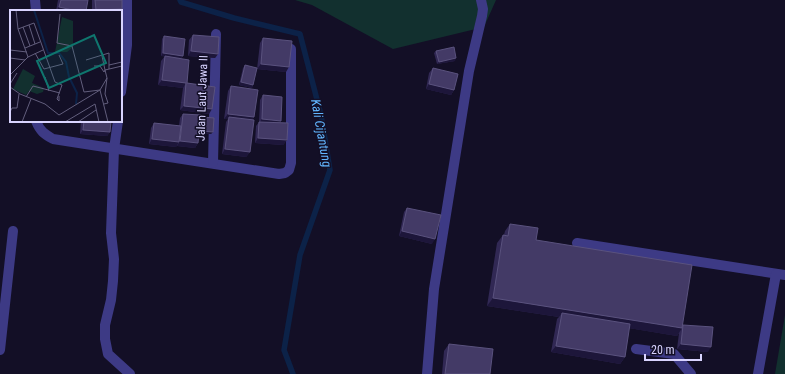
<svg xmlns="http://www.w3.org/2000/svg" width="785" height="374" font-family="'Roboto Condensed',sans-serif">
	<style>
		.green { fill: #12302f }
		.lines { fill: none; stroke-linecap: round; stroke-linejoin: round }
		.stream { stroke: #0c2248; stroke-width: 5.5 }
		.minor { stroke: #3d3a85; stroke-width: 10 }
		.wall { fill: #312854 }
		.shaded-wall { fill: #1d163a }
		.building { fill: #433a66; stroke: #5a527e }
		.labels { text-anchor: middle; stroke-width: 3; stroke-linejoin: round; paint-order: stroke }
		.street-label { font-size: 12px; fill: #d9d4ff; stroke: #130f26 }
		.water-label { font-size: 13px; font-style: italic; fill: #62b6ff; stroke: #130f26 }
		.inset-river { fill: none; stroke: #0c2248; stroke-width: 2 }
		.inset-road { fill: none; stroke: #625e7d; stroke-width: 1 }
		.view { fill: #0f766e; fill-opacity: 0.15; stroke: #0f766e; stroke-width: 2 }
		.inset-edge { fill: none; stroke: #d9d4ff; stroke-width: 2 }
	</style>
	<rect width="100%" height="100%" fill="#130f26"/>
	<g class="green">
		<path d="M295,0H496L484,27L393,49L312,5Z"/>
		<path d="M785,315V374H775Z"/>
	</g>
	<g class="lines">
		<path class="stream" d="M180,0L181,2L234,18L300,34L321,115L330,170L300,255L284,350L293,374"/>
		<g class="minor">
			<path d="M35,0L36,11"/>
			<path d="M121,92L127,45V0"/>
			<path d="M36,121C40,131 44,134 53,139L279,174L285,173L289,170L291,163V49"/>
			<path d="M118,121L114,149L111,233L114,259L113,281L111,300L105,325V339L108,354L130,374"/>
			<path d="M213,163L216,34"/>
			<path d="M577,243L785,275"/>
			<path d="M636,349L674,354L691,374"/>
			<path d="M0,350L13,231"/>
			<path d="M427,374L434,289L469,71L482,16L483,9L481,0"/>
			<path d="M758,374L776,274"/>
		</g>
	</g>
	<g class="wall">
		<path d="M58,0H88L86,11H56Z"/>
		<path d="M92,0H122V9L120,11H92Z"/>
		<path d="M193,35L218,54L215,58L188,56L189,40Z"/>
		<path d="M164,36L183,56L181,58L161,56L162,39Z"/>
		<path d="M263,38L286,72L257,69L260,43Z"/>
		<path d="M436,51L455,61L437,64L434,53Z"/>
		<path d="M165,56L187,83L209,114L180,110L183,88L158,85L161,61Z"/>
		<path d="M245,65L253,85L252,88L239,85L243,68Z"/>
		<path d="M433,68L454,90L451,95L426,89L429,73Z"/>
		<path d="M231,86L254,117L252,120L250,152L246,157L222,154L226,122L228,119H224L228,91Z"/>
		<path d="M263,95L281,121L279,123L287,140L283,145L255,143L256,126L259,122L260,100Z"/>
		<path d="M183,114L198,143L195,148L177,146V145L176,147L149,144L151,128L154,123L179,126L180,118Z"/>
		<path d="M202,117L213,132L211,134L199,133L201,120Z"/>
		<path d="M81,121H111L110,132L107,136L80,134Z"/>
		<path d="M407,208L432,244L399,236L404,212Z"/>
		<path d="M510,224L536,240L683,325L708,352L677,349L679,333L677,336L629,328L625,357L620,364L551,352L557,319L559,317L487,306L497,243L503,235H504L505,231Z"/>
		<path d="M449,344L490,374H442L444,351Z"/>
	</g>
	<g class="shaded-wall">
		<path d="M59,7L77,11H56Z"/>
		<path d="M122,9L120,11H95L96,10Z"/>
		<path d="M191,51L218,54L215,58L188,56Z"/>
		<path d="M163,53L183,56L181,58L161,56Z"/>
		<path d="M456,58L455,61L437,64L439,62Z"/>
		<path d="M261,64L289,67L286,72L257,69Z"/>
		<path d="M162,80L186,83L183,88L158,85Z"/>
		<path d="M241,82L253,85L252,88L239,85Z"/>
		<path d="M429,84L454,90L451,95L426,89Z"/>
		<path d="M184,106L212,109L209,114L180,110Z"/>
		<path d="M228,114L254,117L251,122L229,117L228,119H224Z"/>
		<path d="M262,119L281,121L277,125L259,124Z"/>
		<path d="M83,130L110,132L107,136L80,134Z"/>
		<path d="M201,131L213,132L211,134L199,133Z"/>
		<path d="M258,138L287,140L283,145L255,143Z"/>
		<path d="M152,139L179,142L176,147L149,144Z"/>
		<path d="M180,141L198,143L195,148L177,146Z"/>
		<path d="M225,149L250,152L246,157L222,154Z"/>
		<path d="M402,231L435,239L432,244L399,236Z"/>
		<path d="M493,298L682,328L677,336L561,317L562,313L559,317L487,306Z"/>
		<path d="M681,344L711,347L708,352L677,349Z"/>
		<path d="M556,346L625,357L620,364L551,352Z"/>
	</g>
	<g class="building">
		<path d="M61,0H88L86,11H77L59,7Z"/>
		<path d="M95,0H122V9L96,10Z"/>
		<path d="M193,35L219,37L218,54L191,51Z"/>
		<path d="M164,36L185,39L183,56L163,53Z"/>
		<path d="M263,38L292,41L289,67L261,64Z"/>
		<path d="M454,47L456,58L439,62L436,51Z"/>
		<path d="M165,56L189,60L187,83L215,87L212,109L184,106L186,83L162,80Z"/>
		<path d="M245,65L257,68L253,85L241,82Z"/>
		<path d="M433,68L458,74L454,90L429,84Z"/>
		<path d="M231,86L258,90L254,117L228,114Z"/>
		<path d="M263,95L282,97L281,121L262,119Z"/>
		<path d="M183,114L201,115L198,143L180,141Z"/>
		<path d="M202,117L214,118L213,132L201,131Z"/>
		<path d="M229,117L254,120L250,152L225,149Z"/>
		<path d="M84,121H111L110,132L83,130Z"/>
		<path d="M259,122L288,123L287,140L258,138Z"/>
		<path d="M154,123L181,126L179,142L152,139Z"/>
		<path d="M407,208L441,215L435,239L402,231Z"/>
		<path d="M510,224L538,228L536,240L692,265L682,328L493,298L503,235L508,236Z"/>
		<path d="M562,313L630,324L625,357L556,346Z"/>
		<path d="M683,325L713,327L711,347L681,344Z"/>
		<path d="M449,344L493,349L490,374H445Z"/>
	</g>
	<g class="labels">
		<g class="street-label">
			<text transform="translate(202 98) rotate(-88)" y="4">Jalan Laut Jawa II</text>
		</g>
		<g class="water-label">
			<text transform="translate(322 133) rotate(80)" y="5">Kali Cijantung</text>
		</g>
	</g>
	<g transform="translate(10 10)">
		<rect width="112" height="112" fill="#130f26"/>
		<path d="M52,7L63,11V37L57,42H45ZM13,59L25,66L22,73L34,78L33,82L27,84L19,81L16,85L3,79Z" fill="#12302f"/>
		<path class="inset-river" d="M24,0L38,43H49L56,52L59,67L67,83L66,94"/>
		<path class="inset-road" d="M6,0L8,19M50,4L47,33L62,36L74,82L90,80M19,15L25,34M13,17L20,36M15,38L30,32M0,40L17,42M25,43L34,59L53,54L49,45M18,47L8,19L24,13L45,72L52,75L47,89L49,91V86M0,48L15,50M76,50L99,43V59M99,55L112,52M84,56H90L94,62L95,60L92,46M0,65L18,47L33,40M35,67L39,81M0,74L7,63M0,77L10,84L35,94L49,105L90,80M90,80L97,68L95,60L112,56M90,80L98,112M16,87L23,76L50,83M94,94L98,93L95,84L97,68M0,102L2,98H7L9,84M12,112L21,89M55,112L85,94L89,112M68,112L86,100"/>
		<path class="view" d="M84,25L96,53L39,78L27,51Z"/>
		<rect width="112" height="112" class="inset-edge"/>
	</g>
	<path d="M645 354v6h56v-6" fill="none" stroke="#d9d4ff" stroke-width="2"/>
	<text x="651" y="354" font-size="12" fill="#d9d4ff" stroke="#130f26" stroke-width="3" paint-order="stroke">20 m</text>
</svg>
